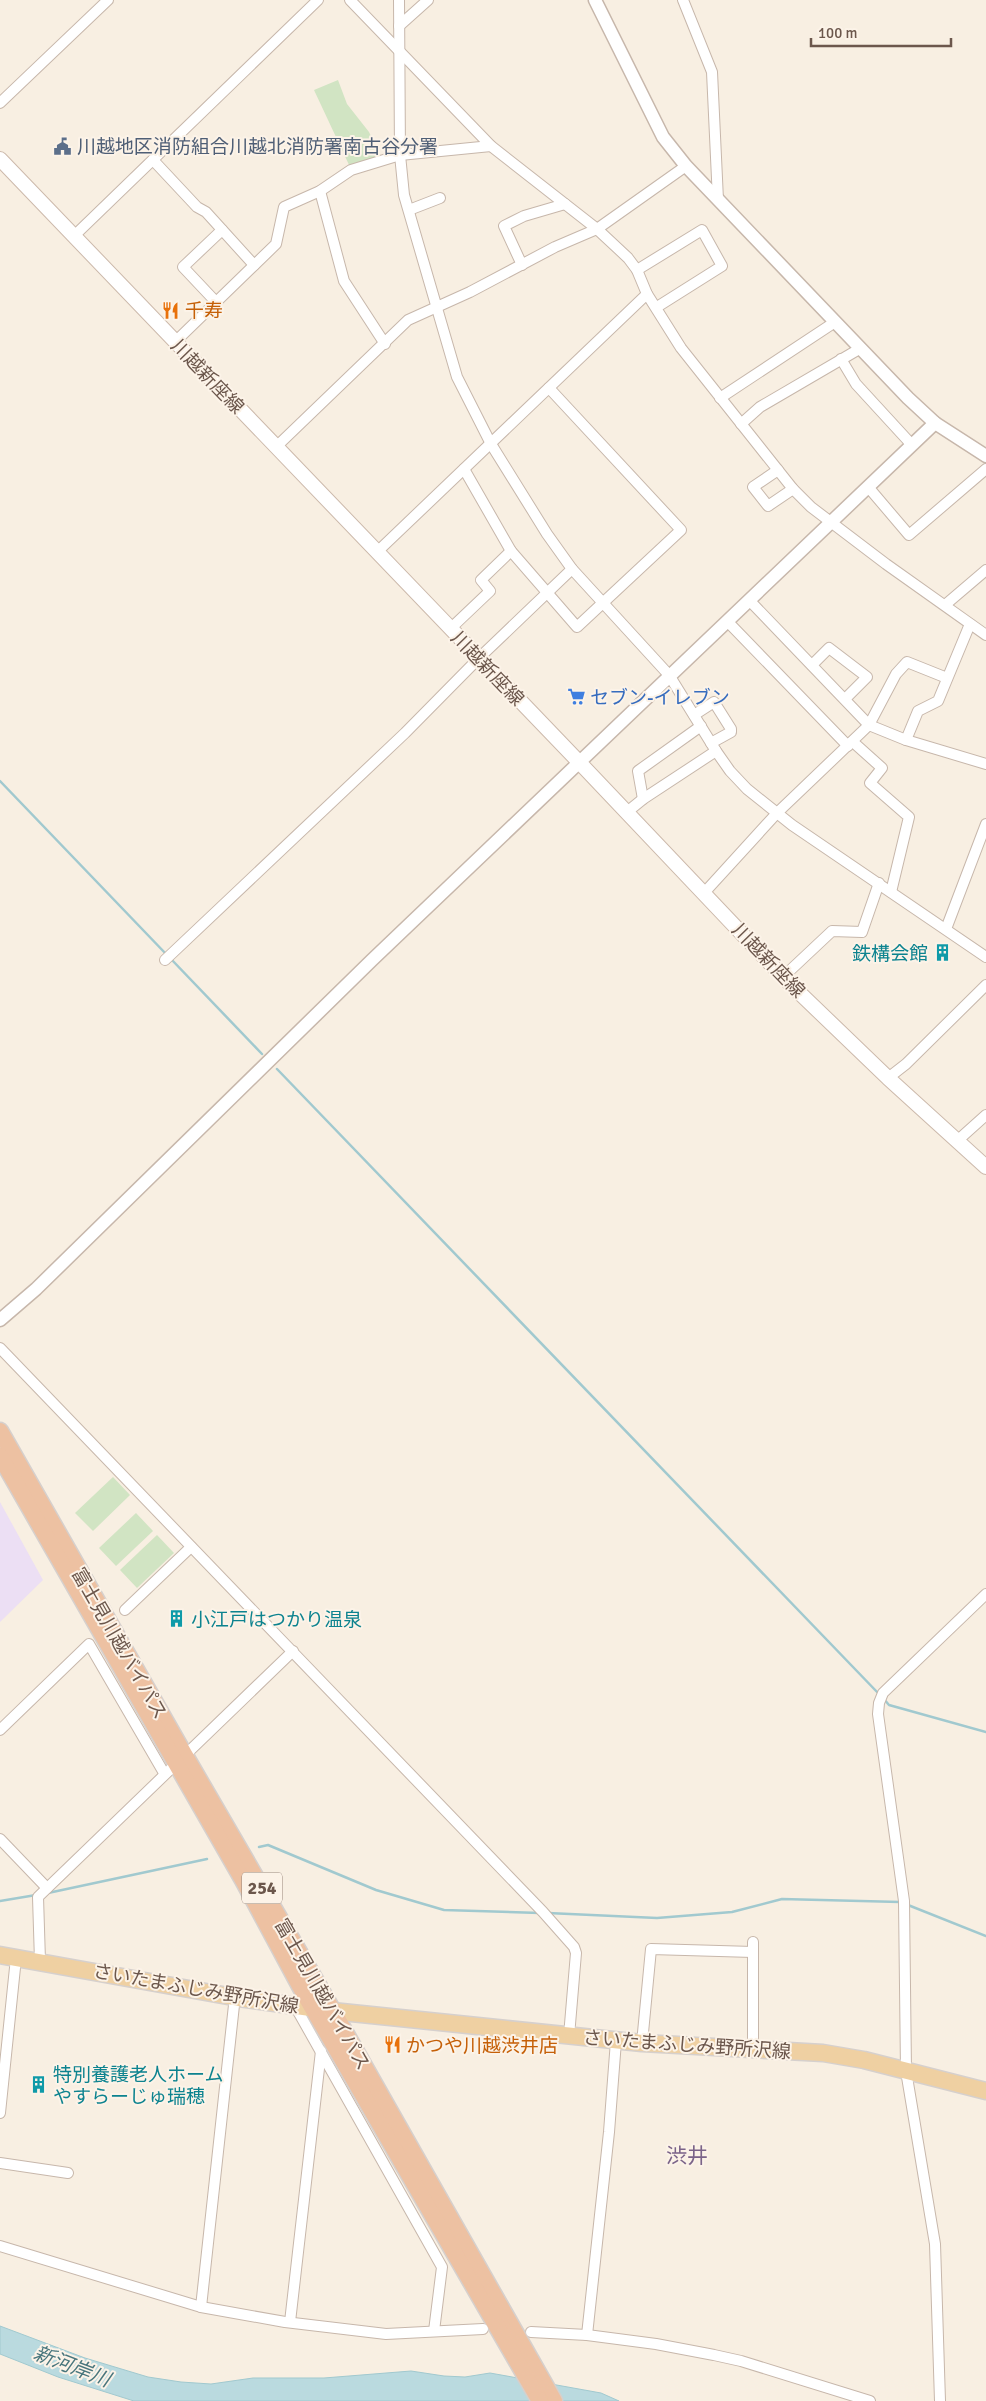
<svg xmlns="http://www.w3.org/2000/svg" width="986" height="2401" font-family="Signika,'Noto Sans JP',sans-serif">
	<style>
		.education { fill: #ecdff4 }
		.green { fill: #d1e4c3 }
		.water { fill: #badadf; stroke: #a1c9cf }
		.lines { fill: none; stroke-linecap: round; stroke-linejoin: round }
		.stream { stroke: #a1c9cf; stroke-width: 2.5 }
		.minor-casing { stroke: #c7b7ab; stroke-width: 12 }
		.tertiary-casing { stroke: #c7b7ab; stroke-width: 15 }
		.secondary-casing { stroke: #ccb9ab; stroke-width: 16 }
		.primary-casing { stroke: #d6d0cd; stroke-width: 19 }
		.trunk-casing { stroke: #d6d0cd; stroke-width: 19 }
		.minor { stroke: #fff; stroke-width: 10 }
		.tertiary { stroke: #fff; stroke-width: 12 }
		.secondary { stroke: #fff; stroke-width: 14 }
		.primary { stroke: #efd0a2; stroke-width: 16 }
		.trunk { stroke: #edc1a2; stroke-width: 16 }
		.labels { text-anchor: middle; stroke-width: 4; stroke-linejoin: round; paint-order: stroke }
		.shield { fill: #fcf3e8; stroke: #97867b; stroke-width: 1 }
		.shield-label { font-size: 18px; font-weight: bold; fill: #6c574c }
		.service-label { font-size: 19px; fill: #4e5e75; stroke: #fcf3e8; text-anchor: start }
		.food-label { font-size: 19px; fill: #c56008; stroke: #fcf3e8; text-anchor: start }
		.street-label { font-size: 19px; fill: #6c574c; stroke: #fcf3e8 }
		.shop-label { font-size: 19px; fill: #366cbe; stroke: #fcf3e8; text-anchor: start }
		.culture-label { font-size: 19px; fill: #0d838f; stroke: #fcf3e8; text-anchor: start }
		.water-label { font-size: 20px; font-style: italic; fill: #49767d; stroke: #fcf3e8 }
		.quarter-label { font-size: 21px; fill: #7b6489; stroke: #fcf3e8 }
	</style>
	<rect width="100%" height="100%" fill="#f8efe2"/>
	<path class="education" d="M0,1502L43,1580L0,1622Z"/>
	<g class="green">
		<path d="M338,80L347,104L369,132L381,157L350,167L314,90Z"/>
		<path d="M113,1477L130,1495L93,1531L75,1513Z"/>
		<path d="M136,1513L153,1531L116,1566L99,1548Z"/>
		<path d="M157,1535L174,1553L137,1588L120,1570Z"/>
	</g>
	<path class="water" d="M0,2326L85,2358L148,2377L181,2382L211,2384L253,2378H324L411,2371L444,2376L465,2377L490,2373L601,2393L619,2401H134L58,2377L0,2354Z"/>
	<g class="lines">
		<g class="stream">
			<path d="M0,781L167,955"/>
			<path d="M171,959L262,1054"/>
			<path d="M277,1069L879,1694"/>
			<path d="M883,1698L889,1705L986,1732"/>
			<path d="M259,1847L268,1845L376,1890L444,1910L540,1913"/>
			<path d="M48,1893L207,1859"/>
			<path d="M0,1901L36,1895"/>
			<path d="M908,1905L986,1936"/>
			<path d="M548,1913L657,1918L732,1912L782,1899L900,1902"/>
		</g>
		<defs>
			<g id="minor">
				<path d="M350,0L491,146L597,229L628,258L637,270L647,294L681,348L793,489L811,507L886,564L986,635"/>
				<path d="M399,0L400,155L404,195L457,377L491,444L547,534L572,569L669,675L716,751L730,771L747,789L792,825L986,957"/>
				<path d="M683,0L712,72L718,200"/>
				<path d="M399,26L428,0"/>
				<path d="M0,103L108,0"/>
				<path d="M153,160L197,207L206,212L254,265"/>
				<path d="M320,191L344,281L385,344"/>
				<path d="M409,210L440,198"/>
				<path d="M74,236L318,0"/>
				<path d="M522,265L504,226L524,216L565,204"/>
				<path d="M637,270L702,230L722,266L657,307"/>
				<path d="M216,302L183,267L222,230"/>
				<path d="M175,342L276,244L284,207L320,191L351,170L400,155L491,146"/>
				<path d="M841,359L856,384L912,445"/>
				<path d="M720,398L835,322"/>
				<path d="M741,424L760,407L861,348"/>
				<path d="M276,447L408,320L470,292L555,247L597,229L686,166"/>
				<path d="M464,469L511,551L577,627L681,530L549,388"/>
				<path d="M778,470L753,487L768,506L793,489"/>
				<path d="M869,488L909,535L986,469"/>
				<path d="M377,552L647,294"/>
				<path d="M945,605L986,570"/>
				<path d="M727,621L848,746"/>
				<path d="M450,629L490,591L481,580L511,551"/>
				<path d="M812,665L829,648L867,677L845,699"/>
				<path d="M947,678L907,662L896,674L869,725L906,740L986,764"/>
				<path d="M694,715L714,702L731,729V732L711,743"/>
				<path d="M906,740L918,711L938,701L970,624"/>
				<path d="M853,742L882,768L870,783L909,817L891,892"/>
				<path d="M643,799L638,771L701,726"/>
				<path d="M627,812L643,799L716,751"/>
				<path d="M704,893L777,813L869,725L749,600"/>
				<path d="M946,929L986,824"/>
				<path d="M165,960L405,733L479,658L572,569"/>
				<path d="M783,977L832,931L862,932L879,883"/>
				<path d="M888,1078L906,1064L986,985"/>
				<path d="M957,1141L986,1115"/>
				<path d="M0,1348L543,1912L574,1947L576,1953L569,2036"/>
				<path d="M125,1610L191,1547"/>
				<path d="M0,1730L89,1644L164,1773"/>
				<path d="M0,1839L47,1888"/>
				<path d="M753,1942V2050"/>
				<path d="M40,1961L38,1897L293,1651"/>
				<path d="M295,2006L442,2267L434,2331"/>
				<path d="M642,2043L651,1949L753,1952"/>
				<path d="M0,2113L16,1958"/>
				<path d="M0,2163L68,2173"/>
				<path d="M0,2246L201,2307L285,2322L386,2334L483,2329"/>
				<path d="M201,2307L235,1996"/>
				<path d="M290,2322L321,2051"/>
				<path d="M531,2332L587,2335L656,2344L714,2355L741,2361L870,2401"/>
				<path d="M587,2335L609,2132L616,2041"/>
				<path d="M940,2401L935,2244L906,2071L904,1901L878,1714L879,1703L883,1693L986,1594"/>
			</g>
			<g id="tertiary">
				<path d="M595,0L663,137L686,166L908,398L935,423L986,456"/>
				<path d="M0,1320L36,1289L372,960L935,423"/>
			</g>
			<path id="secondary" d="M0,159L578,761L783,977L888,1078L986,1167"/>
			<path id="primary" d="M0,1955L239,1998L332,2011L642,2043L823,2053L864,2060L986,2091"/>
			<g id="trunk">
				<path d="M0,1431L184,1754L321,1990L554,2401"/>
				<path d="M0,1456L243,1880L301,1988L540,2401"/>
			</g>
		</defs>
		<use href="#minor" class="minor-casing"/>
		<use href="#tertiary" class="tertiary-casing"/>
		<use href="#secondary" class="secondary-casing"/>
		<use href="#primary" class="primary-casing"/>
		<use href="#trunk" class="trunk-casing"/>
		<use href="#minor" class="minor"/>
		<use href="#tertiary" class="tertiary"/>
		<use href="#secondary" class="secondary"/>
		<use href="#primary" class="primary"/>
		<use href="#trunk" class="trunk"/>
	</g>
	<defs>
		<symbol id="civic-bare" viewBox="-9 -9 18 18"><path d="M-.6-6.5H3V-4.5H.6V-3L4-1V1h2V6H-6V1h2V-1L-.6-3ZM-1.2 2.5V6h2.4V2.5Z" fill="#5c6f8a" stroke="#fcf3e8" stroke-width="2.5" paint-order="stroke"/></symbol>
		<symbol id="restaurant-bare" viewBox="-9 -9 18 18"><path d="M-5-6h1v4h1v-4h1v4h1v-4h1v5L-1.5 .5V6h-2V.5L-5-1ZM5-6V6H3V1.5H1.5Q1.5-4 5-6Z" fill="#e8710a" stroke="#fcf3e8" stroke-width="2.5" paint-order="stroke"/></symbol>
		<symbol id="supermarket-bare" viewBox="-9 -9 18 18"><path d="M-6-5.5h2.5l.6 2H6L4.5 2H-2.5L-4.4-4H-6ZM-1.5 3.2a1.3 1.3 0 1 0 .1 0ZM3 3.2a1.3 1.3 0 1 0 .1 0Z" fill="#3f7fe0" stroke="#fcf3e8" stroke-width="2.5" paint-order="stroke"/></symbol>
		<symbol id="building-bare" viewBox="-9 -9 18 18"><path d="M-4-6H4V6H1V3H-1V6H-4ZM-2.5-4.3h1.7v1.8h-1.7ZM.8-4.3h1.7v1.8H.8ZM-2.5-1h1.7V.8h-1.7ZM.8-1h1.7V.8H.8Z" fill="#0f9aa8" stroke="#fcf3e8" stroke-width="2.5" paint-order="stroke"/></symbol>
	</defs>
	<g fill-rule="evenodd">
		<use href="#civic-bare" x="50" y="134" width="25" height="25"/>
		<use href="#restaurant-bare" x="158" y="298" width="25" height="25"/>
		<use href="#supermarket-bare" x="564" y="684" width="25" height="25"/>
		<use href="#building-bare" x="930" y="940" width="25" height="25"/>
		<use href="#building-bare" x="164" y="1606" width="25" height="25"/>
		<use href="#restaurant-bare" x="380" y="2032" width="25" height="25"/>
		<use href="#building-bare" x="26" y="2072" width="25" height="25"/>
	</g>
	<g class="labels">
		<rect class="shield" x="242" y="1872.5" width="40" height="31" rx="4"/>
		<g class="shield-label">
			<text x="262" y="1894">254</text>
		</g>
		<g class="service-label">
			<text x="77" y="153">川越地区消防組合川越北消防署南古谷分署</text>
		</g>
		<g class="food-label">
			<text x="185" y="317">千寿</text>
			<text x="406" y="2052">かつや川越渋井店</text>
		</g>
		<g class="street-label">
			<text transform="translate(208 376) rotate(46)" y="7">川越新座線</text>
			<text transform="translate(488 668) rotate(46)" y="7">川越新座線</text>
			<text transform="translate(769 960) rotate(46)" y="7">川越新座線</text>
			<text transform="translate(120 1643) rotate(60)" y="7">富士見川越バイパス</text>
			<text transform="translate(196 1988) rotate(10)" y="7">さいたまふじみ野所沢線</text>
			<text transform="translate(323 1994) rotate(60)" y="7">富士見川越バイパス</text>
			<text transform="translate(687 2044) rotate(4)" y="7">さいたまふじみ野所沢線</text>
		</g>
		<g class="shop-label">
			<text x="590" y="704">セブン-イレブン</text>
		</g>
		<g class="culture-label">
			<text x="928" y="960" text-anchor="end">鉄構会館</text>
			<text x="191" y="1626">小江戸はつかり温泉</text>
			<text x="53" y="2081">特別養護老人ホーム<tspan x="53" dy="22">やすらーじゅ瑞穂</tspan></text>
		</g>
		<g class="water-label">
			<text transform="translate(72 2366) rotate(21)" y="7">新河岸川</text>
		</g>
		<g class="quarter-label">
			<text x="687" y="2163">渋井</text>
		</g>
	</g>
	<path d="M811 38v8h140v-8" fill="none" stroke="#6c574c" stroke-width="2.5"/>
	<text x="818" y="38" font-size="15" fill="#6c574c" stroke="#fcf3e8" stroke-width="4" paint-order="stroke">100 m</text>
</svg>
